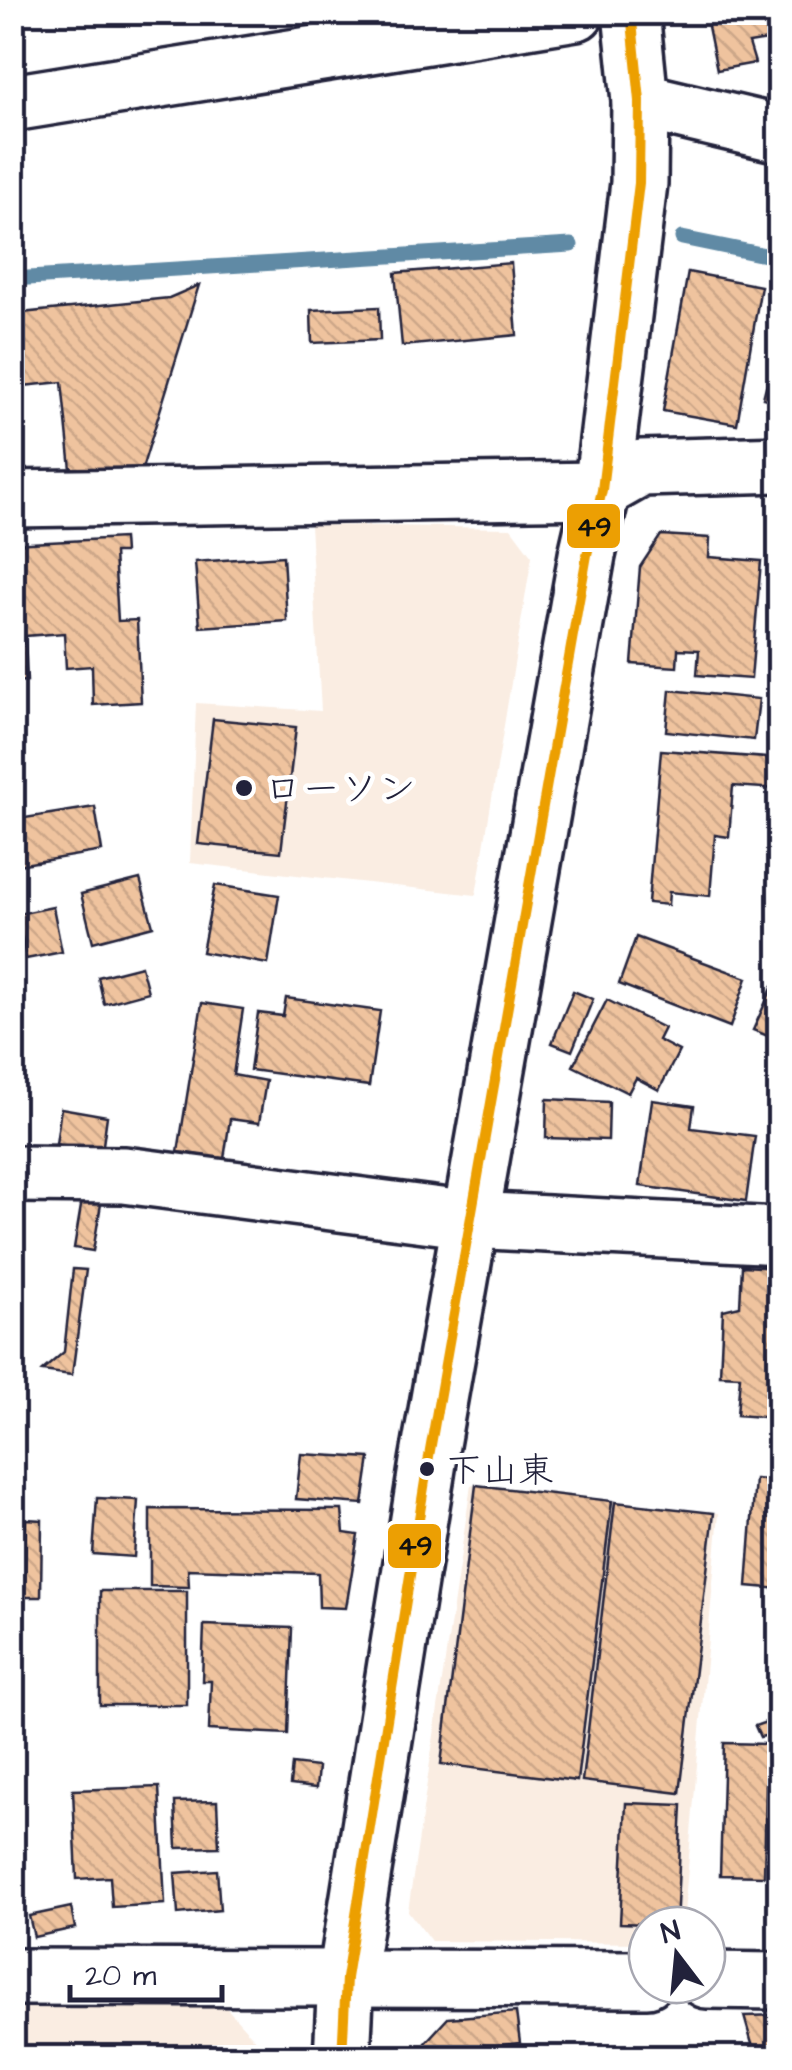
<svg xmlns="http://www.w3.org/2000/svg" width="792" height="2070" font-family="'Architects Daughter','Klee One',sans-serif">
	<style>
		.built { fill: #faede2 }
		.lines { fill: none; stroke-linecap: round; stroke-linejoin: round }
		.stream { stroke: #608aa5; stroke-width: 15 }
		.building { fill: url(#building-back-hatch); stroke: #22223b; stroke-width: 2.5 }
		.minor-casing { stroke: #22223b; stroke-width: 62 }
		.minor { stroke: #fff; stroke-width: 55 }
		.bus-1-casing { stroke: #fff; stroke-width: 18 }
		.bus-1 { stroke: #ec9f03; stroke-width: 10 }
		.poi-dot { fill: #22223b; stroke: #fff; stroke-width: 4 }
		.labels { text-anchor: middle; stroke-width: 9; stroke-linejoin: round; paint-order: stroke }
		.bus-label { font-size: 36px; fill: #22223b; stroke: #fff; text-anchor: start }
		.poi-label { font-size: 38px; fill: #22223b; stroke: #fff; text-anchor: start }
		.line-badge { stroke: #fff; stroke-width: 4 }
		.pale-badge-label { font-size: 28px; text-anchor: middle; font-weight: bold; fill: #111 }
	</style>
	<defs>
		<pattern id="building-back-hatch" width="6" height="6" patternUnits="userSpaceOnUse" patternTransform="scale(2.5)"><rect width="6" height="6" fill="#efc39e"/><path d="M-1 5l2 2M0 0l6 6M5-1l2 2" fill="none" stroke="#cda789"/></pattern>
	</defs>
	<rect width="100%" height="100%" fill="#fff"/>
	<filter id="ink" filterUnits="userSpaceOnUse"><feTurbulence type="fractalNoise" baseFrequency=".01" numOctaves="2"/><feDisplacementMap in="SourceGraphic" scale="20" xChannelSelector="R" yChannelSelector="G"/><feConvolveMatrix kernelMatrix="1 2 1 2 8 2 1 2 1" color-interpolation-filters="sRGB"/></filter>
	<g filter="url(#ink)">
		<g class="built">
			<path d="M310,525L511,528L532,556L476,895L190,863L196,703L321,711Z"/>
			<path d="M471,1485L719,1513L683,1925H647V1943L431,1941L408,1911Z"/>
			<path d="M222,2003L271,2057H13L12,2006Z"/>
		</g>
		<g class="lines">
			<g class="stream">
				<path d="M682,238L780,258"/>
				<path d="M12,279L571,245"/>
			</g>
		</g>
		<g class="building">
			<path d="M705,12H780V38L749,43L755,63L717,70Z"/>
			<path d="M511,263L517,335L402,346L395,273Z"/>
			<path d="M688,272L761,286L737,424L663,411Z"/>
			<path d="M199,285L141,472L72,479L62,382L12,387V314L169,298Z"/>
			<path d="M379,307L380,340L312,343L311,310Z"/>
			<path d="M780,330V402L763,398Z"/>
			<path d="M661,535L710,538L709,557L761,561L751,679L697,675L699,650L678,649L677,667L632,664L640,567Z"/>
			<path d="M123,538L124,553H114L118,621L137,620L141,702L93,705L92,666L66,668L64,633L25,636L27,681L12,682V544Z"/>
			<path d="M283,556L287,621L200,627L195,562Z"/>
			<path d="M670,690L759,699L754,740L666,731Z"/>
			<path d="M213,719L296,727L281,852L198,844Z"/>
			<path d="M661,750L780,759V808L777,789L733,786L729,837L715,835L710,896L669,892L668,905L648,903Z"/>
			<path d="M95,807L102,851L12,866V820Z"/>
			<path d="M140,879L153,926L93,942L81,894Z"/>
			<path d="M215,885L279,895L268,964L202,952Z"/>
			<path d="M53,907L62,952L26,959L18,914Z"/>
			<path d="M636,937L747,978L730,1027L619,984Z"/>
			<path d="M141,966L148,992L104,1004L98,977Z"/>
			<path d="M773,986L780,989V1041L753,1030Z"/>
			<path d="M573,991L593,999L572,1051L552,1043Z"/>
			<path d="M286,998L380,1011L369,1086L250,1070L258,1013L283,1016Z"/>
			<path d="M607,1000L664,1028L658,1040L679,1051L659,1090L636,1078L628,1093L573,1066Z"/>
			<path d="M202,1003L243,1009L233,1075L266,1081L259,1123L230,1119L224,1159L178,1152Z"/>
			<path d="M547,1099L609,1102L608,1140L546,1138Z"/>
			<path d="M652,1100L694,1106L691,1128L755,1136L746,1201L640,1186Z"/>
			<path d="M61,1108L107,1116L102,1152L56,1144Z"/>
			<path d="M82,1200L101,1204L93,1251L74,1248Z"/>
			<path d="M742,1266L780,1268L775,1418L737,1415L740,1376L720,1375L723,1310L740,1306Z"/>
			<path d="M73,1269L86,1270L72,1375L42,1371L64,1352Z"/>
			<path d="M301,1454L370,1458L363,1504L296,1499Z"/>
			<path d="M755,1479L780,1481V1589L747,1586Z"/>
			<path d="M476,1485L612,1501L577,1781L441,1764Z"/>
			<path d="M97,1498L138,1500L134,1557L93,1554Z"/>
			<path d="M615,1502L714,1513L680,1793L582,1781Z"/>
			<path d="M150,1509L342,1510L344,1533L358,1535L346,1608L319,1607L318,1573L188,1569L189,1587L150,1586Z"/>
			<path d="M26,1519L42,1520L41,1597H24Z"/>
			<rect x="100" y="1591" width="87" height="114"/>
			<path d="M204,1625L292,1628L288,1734L209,1730L211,1681H202Z"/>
			<path d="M780,1717V1819H778L779,1733L760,1737L755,1726Z"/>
			<path d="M724,1743L767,1744L764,1876L720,1875Z"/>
			<path d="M292,1764L318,1767L316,1788L290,1785Z"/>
			<path d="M159,1787L165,1904L112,1907L110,1877L77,1879L73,1790Z"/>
			<path d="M217,1801L219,1847L177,1848L175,1802Z"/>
			<path d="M626,1803L682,1805L676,1925L620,1923Z"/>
			<path d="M217,1870L220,1910L178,1914L175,1873Z"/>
			<path d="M71,1907L75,1928L34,1937L29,1916Z"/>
			<path d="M516,2012L520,2043L427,2055L425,2043L448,2018Z"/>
			<path d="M780,2015V2058H756L744,2016Z"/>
		</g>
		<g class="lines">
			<defs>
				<g id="minor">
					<path d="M640,101L780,134"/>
					<path d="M12,103L576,12"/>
					<path d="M12,499L602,490L641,468L780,464"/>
					<path d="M12,1174L124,1175L471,1220L780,1236"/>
					<path d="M12,1977L647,1979"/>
					<path d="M707,1980L780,1981"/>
					<path d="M342,2058L346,1978L428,1462L587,555L602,490L639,183L640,101L631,12"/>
				</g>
			</defs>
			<use href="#minor" class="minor-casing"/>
			<use href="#minor" class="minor"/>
			<defs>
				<path id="bus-1" d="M342,2058L346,1978L428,1462L587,555L602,490L639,183L640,101L631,12"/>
			</defs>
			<use href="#bus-1" class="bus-1-casing"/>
			<use href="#bus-1" class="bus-1"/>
		</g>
	</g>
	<g class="poi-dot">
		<circle cx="244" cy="788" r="10"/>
		<circle cx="427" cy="1469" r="9"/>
	</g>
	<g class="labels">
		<g class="bus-label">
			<text x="446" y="1482">下山東</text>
		</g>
		<g class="poi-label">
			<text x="264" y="801">ローソン</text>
		</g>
	</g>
	<g class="line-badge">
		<rect x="565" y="502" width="57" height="48" rx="10" fill="#ec9f03"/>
		<rect x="386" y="1522" width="57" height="48" rx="10" fill="#ec9f03"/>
	</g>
	<g class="pale-badge-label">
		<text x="594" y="536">49</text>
		<text x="415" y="1555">49</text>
	</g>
	<rect width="792" height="2070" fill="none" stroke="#fff" stroke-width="50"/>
	<rect x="25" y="25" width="742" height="2020" fill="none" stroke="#22223b" stroke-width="4" filter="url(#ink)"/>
	<g transform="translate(677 1955) rotate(344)"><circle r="48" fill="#ffffff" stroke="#a7a7b1" stroke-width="2.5"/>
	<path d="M0-8L18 38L0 25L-18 38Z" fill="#22223b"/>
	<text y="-15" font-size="28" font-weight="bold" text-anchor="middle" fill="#22223b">N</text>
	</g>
	<path d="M70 1985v15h152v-15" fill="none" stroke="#22223b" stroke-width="5"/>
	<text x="85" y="1985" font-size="30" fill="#22223b" stroke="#ffffff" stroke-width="8" paint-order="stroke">20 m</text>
</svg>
